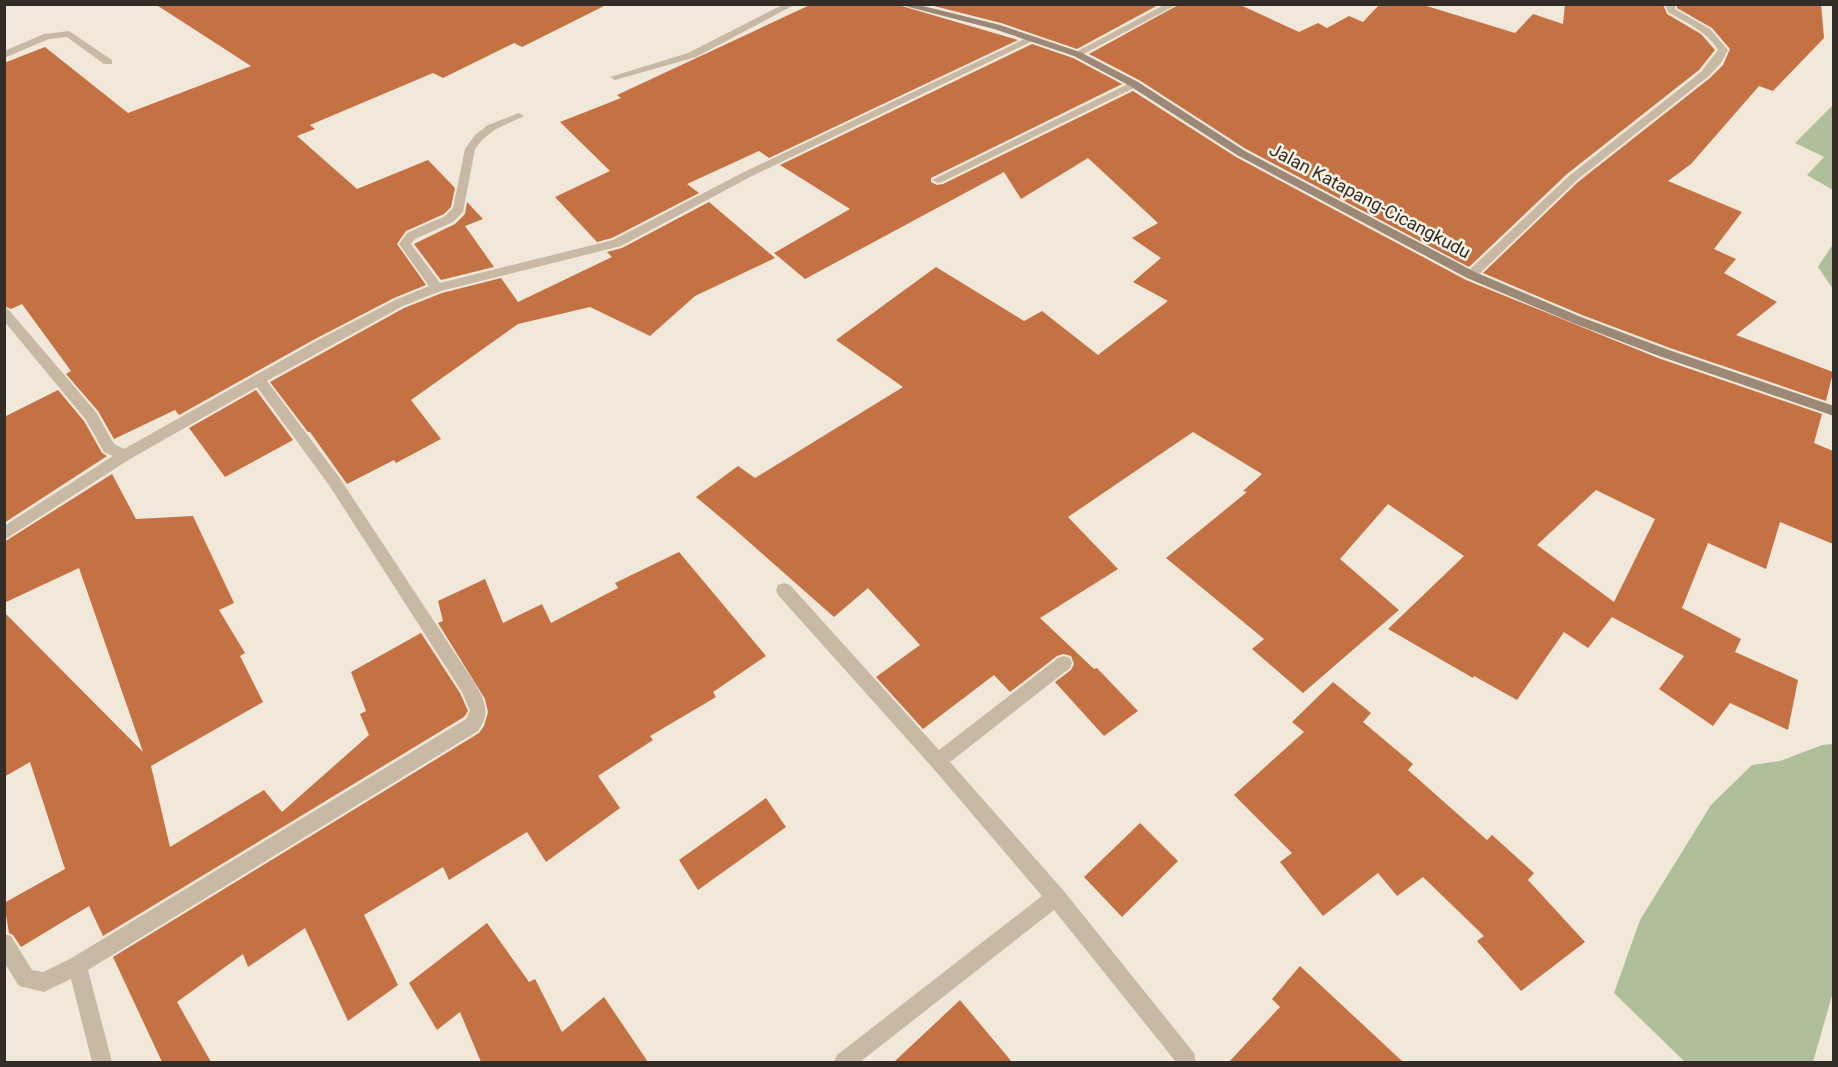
<svg xmlns="http://www.w3.org/2000/svg" width="1838" height="1067" font-family="Roboto,sans-serif">
	<style>
		.green { fill: #aebf99 }
		.building { fill: #c47143; fill-rule: evenodd }
		.lines { fill: none; stroke-linecap: round; stroke-linejoin: round }
		.street { fill: #c8b9a5; fill-rule: evenodd }
		.secondary { fill: #9c8877; fill-rule: evenodd }
		.labels { text-anchor: middle; stroke-width: 5; stroke-linejoin: round; paint-order: stroke }
		.far-street-label { font-size: 18px; fill: #342c26; stroke: #f9f2e5 }
	</style>
	<rect width="100%" height="100%" fill="#f1e8d9"/>
	<g class="green">
		<path d="M1833,105V190L1807,175L1824,157L1795,143Z"/>
		<path d="M1833,244V289L1818,267Z"/>
		<path d="M1833,744V992L1813,1062H1685L1614,993L1640,920L1711,805L1752,765L1780,761L1822,745Z"/>
	</g>
	<g class="building">
		<path d="M155,4H608L522,47L514,43L443,78L433,73L310,125L315,129L297,136L357,189L428,160L455,188L451,207L444,214L406,231L397,244L426,285L394,298L315,339L179,415L175,410L114,439L98,411L66,374L71,371L22,304L11,309L4,306V63L45,47L128,113L251,66Z"/>
		<path d="M812,4H895L1018,40L769,158L759,151L687,184L699,193L612,238L597,242L555,197L610,171L560,122L621,98L617,95Z"/>
		<path d="M926,4H1160L1077,49L1001,23Z"/>
		<path d="M1180,4H1238L1299,32L1318,23L1327,28L1349,16L1363,22L1380,4H1420L1515,33L1533,14L1563,24L1565,4H1663L1667,14L1701,34L1715,50L1699,70L1567,174L1469,267L1246,149L1139,80L1089,54Z"/>
		<path d="M1677,4H1821L1824,38L1773,91L1759,86L1691,164L1668,181L1742,212L1714,249L1736,259L1724,273L1777,302L1736,335L1833,372L1826,401L1670,348L1582,315L1483,273L1578,182L1710,78L1723,65L1730,49L1712,28L1677,8Z"/>
		<path d="M1032,44L1073,58L1122,84L931,178V182L937,185L943,184L1133,91L1236,157L1466,280L1658,358L1822,414L1814,443L1833,451V544L1780,522L1766,569L1708,543L1682,608L1741,639L1735,652L1798,680L1788,730L1730,703L1713,726L1659,689L1684,656L1612,617L1588,648L1564,632L1517,700L1474,676L1473,678L1388,629L1464,556L1388,504L1340,559L1399,610L1303,693L1252,649L1264,639L1166,558L1247,492L1243,491L1262,474L1193,432L1068,517L1118,569L1040,618L1094,669L1097,668L1138,711L1104,736L1055,682L1071,670L1074,664L1071,656L1063,654L1057,656L1010,692L994,675L923,729L876,677L920,645L868,588L834,617L732,527L696,497L738,466L755,478L903,387L836,340L936,267L1024,321L1042,311L1098,355L1168,301L1133,282L1161,258L1132,238L1158,223L1088,158L1021,199L1004,172L805,279L774,253L850,209L780,165ZM1596,490L1655,519L1614,602L1537,545Z"/>
		<path d="M467,202L483,219L465,226L494,267L441,280L414,244L455,224L465,214Z"/>
		<path d="M709,202L775,258L695,296L650,336L590,307L518,324L411,400L441,439L396,463L394,460L347,484L310,432H308L270,382L404,308L442,293L501,278L518,302L612,257L607,252L622,248Z"/>
		<path d="M58,390L84,421L102,453L107,456L4,523V417Z"/>
		<path d="M256,390L293,440L225,477L189,428Z"/>
		<path d="M112,474L136,519L193,516L234,603L219,610L245,653L240,656L263,702L151,766L170,847L264,790L282,812L369,735L360,714L366,711L351,672L421,633L460,693L468,711L464,717L103,936L89,906L21,947L13,935L9,933L4,903L65,869L30,762L4,777V612L143,752L79,568L4,603V542Z"/>
		<path d="M679,552L766,656L713,692L716,697L650,736L653,740L598,776L620,808L546,862L527,832L449,880L443,867L364,915L398,985L348,1021L305,928L248,967L243,954L177,1002L211,1062H162L113,957L479,733L484,726L488,712L485,699L438,623L443,621L438,601L485,579L503,623L542,604L551,623L618,588L615,583Z"/>
		<path d="M1333,682L1371,713L1363,722L1413,764L1408,770L1487,840L1492,835L1534,873L1528,880L1585,942L1521,991L1477,941L1484,936L1423,877L1397,896L1378,873L1323,916L1280,862L1292,853L1234,795L1304,732L1292,722Z"/>
		<path d="M766,798L786,827L698,890L679,860Z"/>
		<path d="M1140,823L1178,861L1122,917L1084,877Z"/>
		<path d="M487,923L529,982L535,979L562,1032L604,997L648,1062H481L460,1012L437,1030L409,983Z"/>
		<path d="M1300,966L1403,1062H1229L1280,1007L1272,999Z"/>
		<path d="M960,1000L1012,1062H894Z"/>
	</g>
	<g class="lines">
		<g class="street">
			<path d="M784,4H796L696,57L615,80L610,77L688,53Z"/>
			<path d="M1166,4H1178L1080,56L1072,54Z"/>
			<path d="M1665,4H1675V9L1710,29L1728,50L1721,63L1709,76L1577,180L1475,278H1467V272L1569,176L1701,72L1718,50C1707,31 1686,23 1668,12Z"/>
			<path d="M69,31L112,60V64H104L67,37L49,39L4,58V51L44,34Z"/>
			<path d="M1031,36L1039,38L752,176L621,246L441,291L403,306L267,381L339,477L474,682C484,699 492,713 478,731L88,970L112,1062H92L71,979L44,992L19,986L4,962V934L11,936L32,970L43,972L70,959L466,719L470,711L462,692L329,485L257,387L130,459L4,540V526L113,456L104,452L86,420L4,321V308L8,309L96,412L114,444L124,449L316,341L395,300L429,286L399,244L407,233L445,216L453,208L465,149L475,135L488,125L519,113L524,116L496,129L483,139L475,149L463,212L453,222L415,239L411,244L440,283L613,240L744,172Z"/>
			<path d="M1134,81L1139,84L1138,86L942,182L938,183L932,180Z"/>
			<path d="M784,583L790,585L939,750L1058,658L1064,656L1070,658L1072,663L1070,668L950,762L1063,890L1194,1053L1196,1062H1176L1054,910L860,1062H834L837,1055L1042,896L932,767L778,595L776,590L778,585Z"/>
		</g>
		<path class="secondary" d="M897,4H915L1000,25L1080,52L1138,82L1245,151L1475,272L1581,317L1669,350L1834,406V416L1659,356L1573,323L1467,278L1237,155L1130,86L1074,56L994,29Z"/>
	</g>
	<g class="labels">
		<g class="far-street-label">
			<text transform="translate(1370 201) rotate(28)" y="6">Jalan Katapang-Cicangkudu</text>
		</g>
	</g>
	<rect width="1838" height="1067" fill="none" stroke="#342c26" stroke-width="12"/>
</svg>
